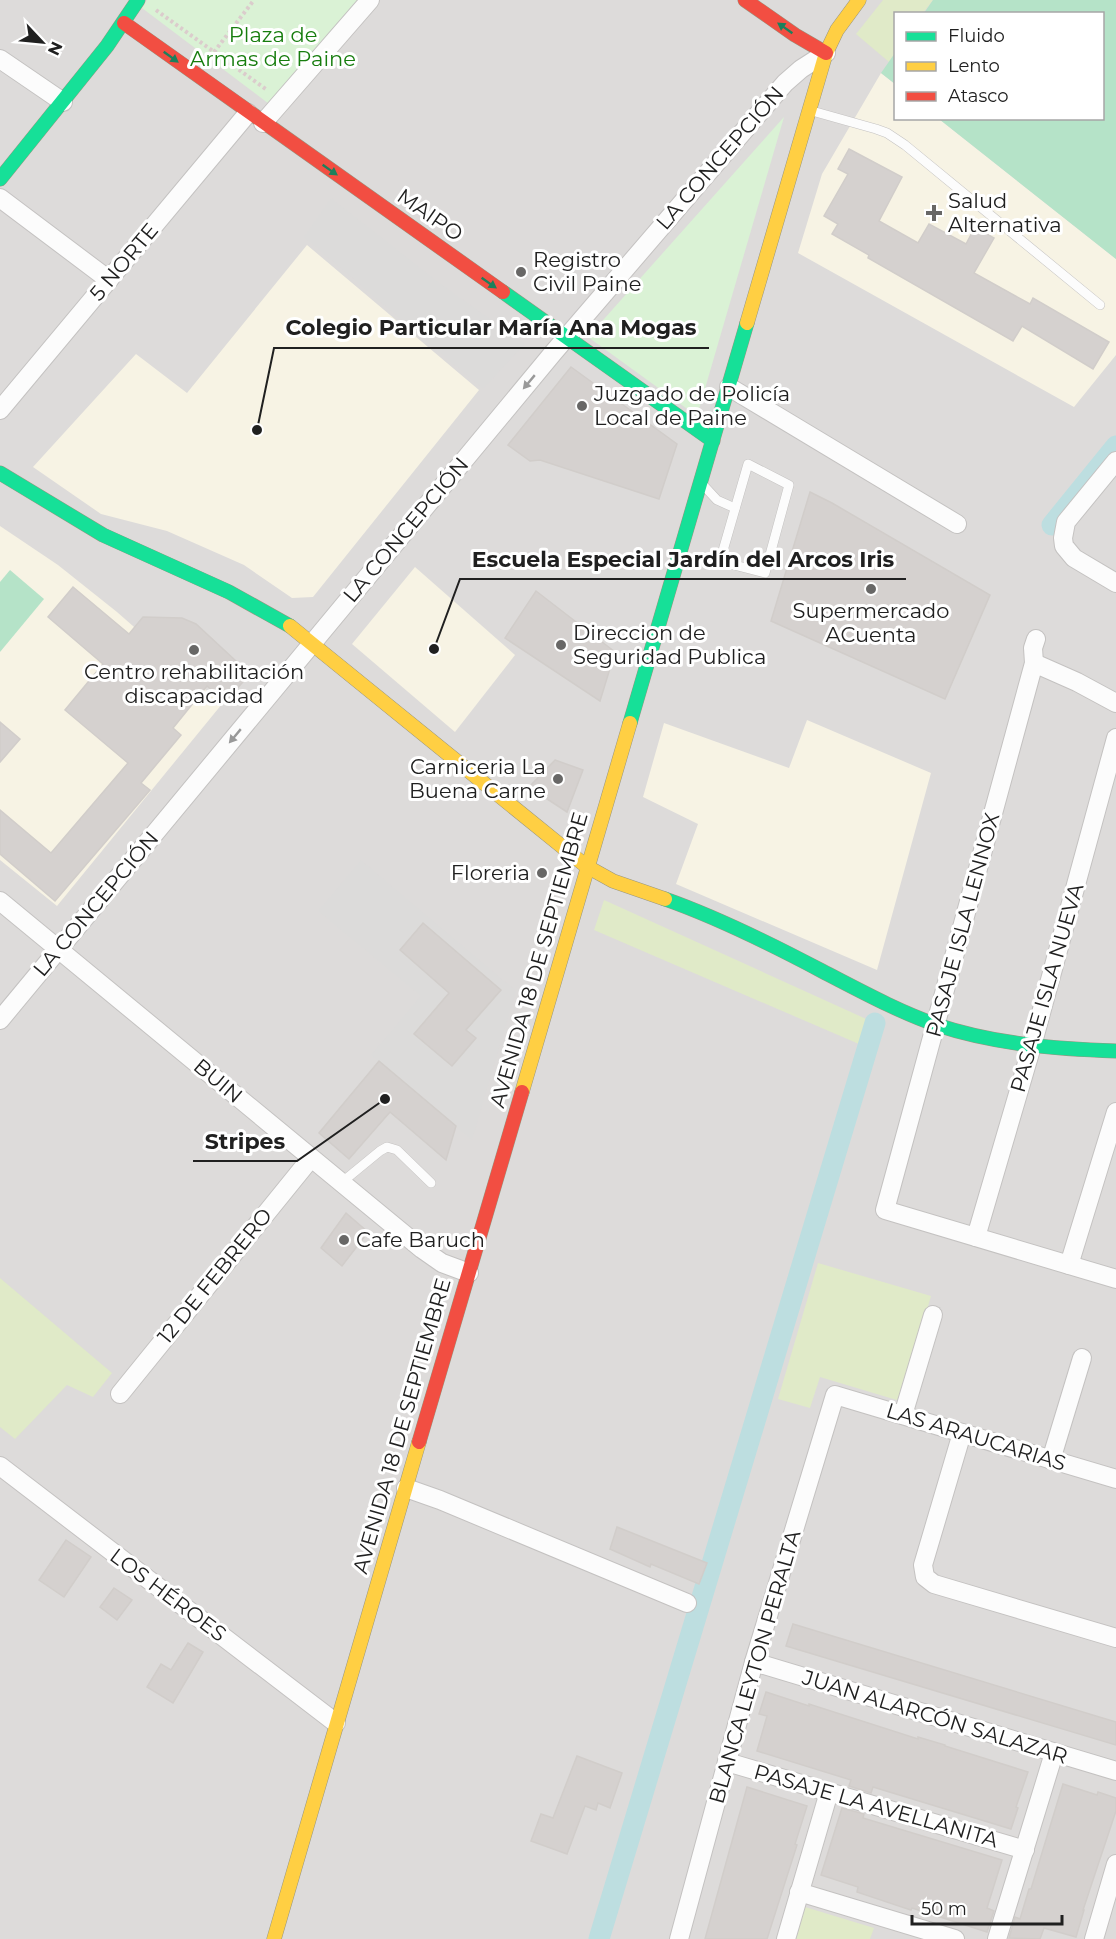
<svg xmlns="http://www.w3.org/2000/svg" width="1116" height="1939" font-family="Montserrat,sans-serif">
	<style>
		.residential { fill: #dddbda; fill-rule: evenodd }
		.education { fill: #f7f3e4 }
		.religious { fill: #dcdbda }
		.grass { fill: #e0eac8 }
		.park { fill: #daf2d5 }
		.pitch { fill: #b5e3c8 }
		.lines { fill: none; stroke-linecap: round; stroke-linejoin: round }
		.canal { stroke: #bddee0; stroke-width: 21 }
		.building { fill: #d5d1cf; stroke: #d1cdca; stroke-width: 1.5 }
		.lane-casing { stroke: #c4c2c1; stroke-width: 10 }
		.street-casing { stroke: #c4c2c1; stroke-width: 20 }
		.fast-casing { stroke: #989680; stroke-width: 15 }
		.slow-casing { stroke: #989680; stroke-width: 15 }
		.jam-casing { stroke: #989680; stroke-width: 15 }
		.path { stroke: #dbcccc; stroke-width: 4; stroke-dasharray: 3 3; stroke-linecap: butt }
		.lane { stroke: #fcfcfc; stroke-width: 9 }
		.street { stroke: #fcfcfc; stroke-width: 18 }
		.fast { stroke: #16e098; stroke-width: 14 }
		.slow { stroke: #ffcf43; stroke-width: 14 }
		.jam { stroke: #f24e42; stroke-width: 14 }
		.oneway { fill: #1b805c }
		.oneway2 { fill: #999 }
		.poi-dot { fill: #686766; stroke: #fff; stroke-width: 2 }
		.labels { text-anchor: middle; stroke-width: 6; stroke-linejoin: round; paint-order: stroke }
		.park-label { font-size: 21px; fill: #177d0e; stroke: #fff }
		.street-label { font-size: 21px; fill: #202020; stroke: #fff }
		.poi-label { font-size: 21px; fill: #202020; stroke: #fff; text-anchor: start }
		.leader { fill: none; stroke: #202020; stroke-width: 2 }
		.callout-dot { fill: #202020; stroke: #fff; stroke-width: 2 }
		.callout-label { font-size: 22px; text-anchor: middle; font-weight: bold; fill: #202020; stroke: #fff; stroke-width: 6; stroke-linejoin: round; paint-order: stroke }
	</style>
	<rect width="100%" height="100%" fill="#eeebe8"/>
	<path class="residential" d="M0,0H1116V1939H0ZM896,14H1102V118H896Z"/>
	<g class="education">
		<path d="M881,73L895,84L896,118L939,119L1116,259V355L1074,407L798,253L822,174Z"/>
		<path d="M307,245L479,390L313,597L292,598L244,565L167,531L101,514L33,467L136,354L187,393Z"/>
		<path d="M0,526L58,565L117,612L222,704L57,906L0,860Z"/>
		<path d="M415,567L515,655L455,732L352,644Z"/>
		<path d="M807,720L931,773L877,970L676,884L698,824L643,797L664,723L789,768Z"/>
	</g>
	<g class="religious">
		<path d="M331,198L438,282L525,344L483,389L304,237Z"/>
		<path d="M361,860L516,991L472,1140L371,1055L421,996L318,911Z"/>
	</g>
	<g class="grass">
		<path d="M883,0H933L923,13L896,14L895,53L889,62L856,34Z"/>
		<path d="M604,900L875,1023L866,1047L594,930Z"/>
		<path d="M818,1263L931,1296L900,1401L820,1377L810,1408L778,1399Z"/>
		<path d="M0,1278L112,1373L93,1397L67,1385L15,1439L0,1427Z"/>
		<path d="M805,1907L874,1928L870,1939H795Z"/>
	</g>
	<g class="park">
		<path d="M147,0H378L281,113L142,8Z"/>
		<path d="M784,117L697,416L588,337Z"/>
	</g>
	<g class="pitch">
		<path d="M933,0H1116V259L939,119L1102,118V14L924,13Z"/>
		<path d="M895,53V84L881,73Z"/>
		<path d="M10,570L44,599L0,652V582Z"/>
	</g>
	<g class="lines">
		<g class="canal">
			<path d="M1052,525L1116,446"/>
			<path d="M599,1939L875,1023"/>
		</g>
	</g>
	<g class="building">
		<path d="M849,149L902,177L879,221L918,243L929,224L966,244L975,227L994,238L974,273L1030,304L1033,298L1109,342L1093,369L1022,326L1013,341L868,258L869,255L832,234L838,224L824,216L848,174L838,169Z"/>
		<path d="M571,367L677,444L659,499L540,460L530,461L508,445Z"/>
		<path d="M810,492L832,503L990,595L945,699L771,621Z"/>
		<path d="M73,587L129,634L143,617L182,618L196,624L250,674L225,702L207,686L173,728L181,735L141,783L150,790L55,901L0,854V810L51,853L128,763L65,710L103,664L48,617Z"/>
		<path d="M536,591L615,652L600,701L505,638Z"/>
		<path d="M0,722L20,739L0,762Z"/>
		<path d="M555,760L583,770L567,812L529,787Z"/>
		<path d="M423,923L501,990L466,1030L476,1038L452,1066L414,1034L449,993L400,950Z"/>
		<path d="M379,1061L456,1126L446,1160L390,1112L349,1159L319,1133Z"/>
		<path d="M346,1213L368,1232L342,1266L321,1248Z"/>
		<path d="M617,1527L707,1563L699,1584L651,1564L650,1567L610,1549Z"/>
		<path d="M66,1540L91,1557L64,1597L39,1580Z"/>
		<path d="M114,1588L132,1600L117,1620L100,1607Z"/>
		<path d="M793,1624L1116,1722V1745L786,1646Z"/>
		<path d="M188,1643L203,1652L173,1703L147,1687L161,1664L171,1670Z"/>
		<path d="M766,1692L809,1706V1704L918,1739V1737L945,1745V1746L1028,1772L1016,1807L1018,1808L1011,1829L873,1787L871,1793L849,1786L851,1780L757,1751L767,1716L759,1714Z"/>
		<path d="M577,1756L622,1773L610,1808L598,1803L596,1810L585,1806L567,1854L531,1841L541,1814L553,1818Z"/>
		<path d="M1063,1784L1097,1795L1098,1792L1116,1798V1811L1083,1910H1084L1076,1937L1044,1928L1040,1939L1009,1938L1015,1917L1020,1919L1029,1889H1031Z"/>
		<path d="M747,1787L807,1806L795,1844L797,1845L767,1939H705Z"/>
		<path d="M842,1808L864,1814L863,1818L1002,1860L987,1908L994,1911L987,1932L912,1908L911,1910L857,1892L858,1887L821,1875Z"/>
	</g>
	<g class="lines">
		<defs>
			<g id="lane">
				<path d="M812,111L876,129L887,133L905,145L1100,305"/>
				<path d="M704,486L717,500L735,508"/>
				<path d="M683,564L707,558L765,573L789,485L748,464L720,561"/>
				<path d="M341,1183L380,1151L387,1147L397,1150L431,1183"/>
			</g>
			<g id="street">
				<path d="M0,59L63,102"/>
				<path d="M263,123L370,0"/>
				<path d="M0,198L109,280"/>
				<path d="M729,387L957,524"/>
				<path d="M0,410L248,113"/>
				<path d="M1116,461L1066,522L1063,538L1064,546L1074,558L1116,583"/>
				<path d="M1036,639L1033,648L1034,663L885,1210L1116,1279"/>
				<path d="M1034,663L1077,682L1116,703"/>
				<path d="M0,901L422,1249L442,1263L469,1273"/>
				<path d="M0,1020L553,353L785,83L801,69L826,53"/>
				<path d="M976,1237L1032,1046L1116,738"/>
				<path d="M1069,1265L1116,1112"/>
				<path d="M120,1394L311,1158"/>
				<path d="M903,1415L933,1315"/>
				<path d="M962,1433L923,1565L925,1577L934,1584L1116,1638"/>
				<path d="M1051,1460L1082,1358"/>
				<path d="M0,1466L336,1723"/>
				<path d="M406,1488L440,1500L687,1603"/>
				<path d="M754,1662L1116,1771"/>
				<path d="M727,1762L1025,1850"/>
				<path d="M799,1892L955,1939"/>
				<path d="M679,1939L754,1662L835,1395L1116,1479"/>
				<path d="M786,1939L829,1792"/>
				<path d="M997,1939L1054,1753"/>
				<path d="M1094,1939L1116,1864"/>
			</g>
			<g id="fast">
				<path d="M0,179L107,46L138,0"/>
				<path d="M503,292L713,441"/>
				<path d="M0,473L103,535L229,592L290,626"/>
				<path d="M630,723L747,323"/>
				<path d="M665,899C719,918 771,944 822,971C859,990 897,1011 937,1025C994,1044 1056,1049 1116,1051"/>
			</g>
			<g id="slow">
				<path d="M747,323L826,53L837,30L859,0"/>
				<path d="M290,626L586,866L613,881L665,899"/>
				<path d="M522,1092L630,723"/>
				<path d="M274,1939L419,1442"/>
			</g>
			<g id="jam">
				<path d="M745,0L795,35L826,53"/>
				<path d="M124,23L503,292"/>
				<path d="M419,1442L522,1092"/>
			</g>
		</defs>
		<use href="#lane" class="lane-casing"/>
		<use href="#street" class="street-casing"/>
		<use href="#fast" class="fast-casing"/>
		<use href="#slow" class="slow-casing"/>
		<use href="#jam" class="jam-casing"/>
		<g class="path">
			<path d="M156,10L267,90"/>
			<path d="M214,52L254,0"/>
		</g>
		<use href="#lane" class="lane"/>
		<use href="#street" class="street"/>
		<use href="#fast" class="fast"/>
		<use href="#slow" class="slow"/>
		<use href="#jam" class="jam"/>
	</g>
	<defs><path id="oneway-solid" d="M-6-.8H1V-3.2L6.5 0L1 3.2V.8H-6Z" transform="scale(1.5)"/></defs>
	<g class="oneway">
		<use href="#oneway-solid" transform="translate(785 28) rotate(-145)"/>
		<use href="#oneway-solid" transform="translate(171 57) rotate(36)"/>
		<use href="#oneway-solid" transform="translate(330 170) rotate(35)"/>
		<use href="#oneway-solid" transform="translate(489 283) rotate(35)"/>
	</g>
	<g class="oneway2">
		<use href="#oneway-solid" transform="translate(529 382) rotate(130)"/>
		<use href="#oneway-solid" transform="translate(235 736) rotate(130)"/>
	</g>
	<g class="poi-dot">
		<path d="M931 204h6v6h6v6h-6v6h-6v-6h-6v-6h6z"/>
		<circle cx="521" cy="272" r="6"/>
		<circle cx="582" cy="406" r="6"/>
		<circle cx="871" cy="589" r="6"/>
		<circle cx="561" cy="645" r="6"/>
		<circle cx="194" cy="650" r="6"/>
		<circle cx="558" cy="779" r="6"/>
		<circle cx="542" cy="873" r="6"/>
		<circle cx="344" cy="1240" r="6"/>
	</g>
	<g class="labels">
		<g class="park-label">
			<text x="273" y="42">Plaza de<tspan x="273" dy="24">Armas de Paine</tspan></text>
		</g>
		<g class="street-label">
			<text transform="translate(720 158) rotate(-49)" y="7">LA CONCEPCIÓN</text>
			<text transform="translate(430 215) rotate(35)" y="7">MAIPO</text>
			<text transform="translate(124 262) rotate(-50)" y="7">5 NORTE</text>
			<text transform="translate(406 530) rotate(-50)" y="7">LA CONCEPCIÓN</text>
			<text transform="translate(96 904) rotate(-50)" y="7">LA CONCEPCIÓN</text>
			<text transform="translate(963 925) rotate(-75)" y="7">PASAJE ISLA LENNOX</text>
			<text transform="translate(539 960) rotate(-74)" y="7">AVENIDA 18 DE SEPTIEMBRE</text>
			<text transform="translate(1047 988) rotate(-74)" y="7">PASAJE ISLA NUEVA</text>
			<text transform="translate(218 1081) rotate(40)" y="7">BUIN</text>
			<text transform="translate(215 1276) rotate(-51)" y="7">12 DE FEBRERO</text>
			<text transform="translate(402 1426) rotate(-74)" y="7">AVENIDA 18 DE SEPTIEMBRE</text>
			<text transform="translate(976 1437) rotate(17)" y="7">LAS ARAUCARIAS</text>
			<text transform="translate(168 1595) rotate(37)" y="7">LOS HÉROES</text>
			<text transform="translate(755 1667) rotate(-74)" y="7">BLANCA LEYTON PERALTA</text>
			<text transform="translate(935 1717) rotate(17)" y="7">JUAN ALARCÓN SALAZAR</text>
			<text transform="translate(876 1806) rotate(16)" y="7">PASAJE LA AVELLANITA</text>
		</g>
		<g class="poi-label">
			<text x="948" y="208">Salud<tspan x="948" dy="24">Alternativa</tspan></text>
			<text x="533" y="267">Registro<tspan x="533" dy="24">Civil Paine</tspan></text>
			<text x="594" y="401">Juzgado de Policía<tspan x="594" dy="24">Local de Paine</tspan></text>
			<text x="871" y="618" text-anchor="middle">Supermercado<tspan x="871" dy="24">ACuenta</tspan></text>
			<text x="573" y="640">Direccion de<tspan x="573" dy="24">Seguridad Publica</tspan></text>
			<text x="194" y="679" text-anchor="middle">Centro rehabilitación<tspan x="194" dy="24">discapacidad</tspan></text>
			<text x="546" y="774" text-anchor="end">Carniceria La<tspan x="546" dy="24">Buena Carne</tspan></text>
			<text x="530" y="880" text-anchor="end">Floreria</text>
			<text x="356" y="1247">Cafe Baruch</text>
		</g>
	</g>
	<path class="leader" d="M257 430L274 348H709M434 649L460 579H906M385 1099L297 1161H193"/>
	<g class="callout-dot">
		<circle cx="257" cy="430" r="6"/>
		<circle cx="434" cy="649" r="6"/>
		<circle cx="385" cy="1099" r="6"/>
	</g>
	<g class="callout-label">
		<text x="491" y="335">Colegio Particular María Ana Mogas</text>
		<text x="683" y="567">Escuela Especial Jardín del Arcos Iris</text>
		<text x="245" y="1149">Stripes</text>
	</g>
	<rect x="894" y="12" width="210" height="108" fill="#ffffff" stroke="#a6a6a6" stroke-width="1.5"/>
	<rect x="906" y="32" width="30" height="9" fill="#16e098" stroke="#a6a6a6" stroke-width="1.5"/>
	<text x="948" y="42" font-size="18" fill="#202020">Fluido</text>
	<rect x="906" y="62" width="30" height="9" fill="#ffcf43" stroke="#a6a6a6" stroke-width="1.5"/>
	<text x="948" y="72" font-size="18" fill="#202020">Lento</text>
	<rect x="906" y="92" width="30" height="9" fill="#f24e42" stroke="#a6a6a6" stroke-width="1.5"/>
	<text x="948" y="102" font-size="18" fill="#202020">Atasco</text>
	<g transform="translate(42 42) rotate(116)" stroke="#ffffff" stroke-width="4.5" paint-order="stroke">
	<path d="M0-4.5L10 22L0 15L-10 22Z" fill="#202020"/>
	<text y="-9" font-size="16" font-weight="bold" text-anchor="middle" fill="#202020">N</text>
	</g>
	<path d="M912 1915v9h150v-9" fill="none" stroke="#202020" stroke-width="3"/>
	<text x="921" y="1915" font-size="18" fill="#202020" stroke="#ffffff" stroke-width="4.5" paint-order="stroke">50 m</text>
</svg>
